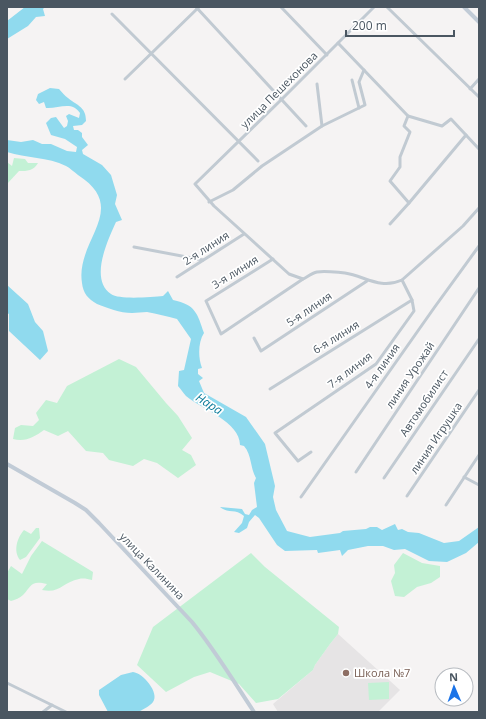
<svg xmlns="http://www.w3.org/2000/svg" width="486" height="719" font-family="'Open Sans',sans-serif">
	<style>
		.education { fill: #e6e4e5 }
		.green { fill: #c3f1d5 }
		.water { fill: #90daee }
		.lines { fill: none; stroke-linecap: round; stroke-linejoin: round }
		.street { stroke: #c1cad2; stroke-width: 3 }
		.secondary { stroke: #c1cbd6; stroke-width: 4 }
		.education-dot { fill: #8d6e63; stroke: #fff; stroke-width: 1.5 }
		.labels { text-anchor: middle; stroke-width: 3.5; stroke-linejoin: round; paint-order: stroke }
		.street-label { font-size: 11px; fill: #4a5661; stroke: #fff }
		.education-label { font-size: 11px; fill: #785e54; stroke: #fff; text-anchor: start }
		.water-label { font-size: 12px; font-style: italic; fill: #0c7c9b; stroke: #fff }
	</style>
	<rect width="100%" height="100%" fill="#f5f3f3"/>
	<path class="education" d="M338,634L400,690L378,712H278L273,704L313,670L315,665L330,644Z"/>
	<g class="green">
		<path d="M14,158L25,159L28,163H38C33,171 28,171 19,171L7,184V162L12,166Z"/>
		<path d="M119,359L136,367L166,403L178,416L192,438L182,450L191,455L196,465L178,478L157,463L144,459L133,466L109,460L103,453L86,451L68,431L58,436L44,430C34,437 26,442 13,439L15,428L21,425L33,426L39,420L36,413L46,400L57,403L67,386Z"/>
		<path d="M36,528H39L40,538L26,557L20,560C13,551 17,538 24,530L31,534Z"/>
		<path d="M42,541L93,572L92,580C88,579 83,578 79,579C63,582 60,594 42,590L47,584C30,580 32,586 23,595C20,598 15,600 11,601L7,599V573L11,566L22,574L31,556Z"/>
		<path d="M251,553L265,567L339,627L338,634L330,644L315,665L313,670L278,699L256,703L239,684L210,672L194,677L166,692L137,665L153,627Z"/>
		<path d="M403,553L422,563L440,566V577L431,583L417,587L404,597L395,596L391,581L395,573L394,565Z"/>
		<path d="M389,682V699L369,700L368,683Z"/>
	</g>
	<g class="water">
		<path d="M25,7H45L43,9L45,16L36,17L28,26L7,39V21Z"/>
		<path d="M50,88L59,89C62,92 65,96 68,98C78,106 86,107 86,121L82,125L73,126L74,130H78L82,133V137L88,145L82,150L83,154L102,165L111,175L117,195L115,204L122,220L116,222C108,240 89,279 111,294C119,300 152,297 163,296L168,291L173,300C196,305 197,313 204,333C198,342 198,358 202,368L198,369V374L203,378L199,381L204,393L246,417L265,444L275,486L273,497L276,510L287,531L310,537L340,533L343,531L366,529L370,527H377L382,530L395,524L398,530L402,529L408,532L419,533L444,543L459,541L479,527V542L466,553L447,562L429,561L405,549L394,550L383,546H368L348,550L342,556L340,550L318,553L317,550L285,551L277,545L259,518L255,515L249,522L247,528L239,533L234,532L242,523L244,516C235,508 228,514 220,507L242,509L245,514L249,515L252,510L257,507L254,483L256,478C250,468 252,455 244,446L240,445C240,422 202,409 186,396C183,393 181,389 178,386L179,371L184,370L191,339L177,319C167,316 157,314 147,312C142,312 137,313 132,313C120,313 107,308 97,304C88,299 83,293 82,283C75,240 131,209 78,175C74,172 70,168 66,166C48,157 26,158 7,152V140L21,142L33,140L42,144H51L67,151L76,152L77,147L65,139L51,135L46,123L51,118L56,117L64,128L67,126L68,121L66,116L69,114L79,118L80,113C72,100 58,109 46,108L44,102L39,104L36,100L38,94Z"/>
		<path d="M7,285L28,304L35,322L43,331L48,351L40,360L9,331V314L7,313Z"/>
		<path d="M133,672C143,673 160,693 153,702C150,706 144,709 140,711C131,715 118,712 108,712L99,695V690L121,675Z"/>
	</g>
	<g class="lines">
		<g class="street">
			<path d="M196,7L306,126"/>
			<path d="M281,7L327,55"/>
			<path d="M374,7L282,99L195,184L214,206L289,274L303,279C307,277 312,273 317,272C323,271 338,272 345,273C365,276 380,290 402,280L463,226L479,208"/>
			<path d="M387,7L479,97"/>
			<path d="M112,14L258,161"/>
			<path d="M338,43L408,116L442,126L451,119L479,149"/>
			<path d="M125,79L199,7"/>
			<path d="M352,80L359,108"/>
			<path d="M317,84L322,126"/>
			<path d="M470,89L479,79"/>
			<path d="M408,116L404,126L410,132L400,157V167L390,181L409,203"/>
			<path d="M209,202L233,190L262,166L322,126L365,105L359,82L364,70"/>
			<path d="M390,224L409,203L466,135"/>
			<path d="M134,247L203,260"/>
			<path d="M273,259L206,301L221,334L303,279"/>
			<path d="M177,277L244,234"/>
			<path d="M254,338L261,351L367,281"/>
			<path d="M270,389L412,300"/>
			<path d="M311,452L298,461L275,433L376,364L414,311L412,300L402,280"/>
			<path d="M356,472L479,288"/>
			<path d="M464,477L479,485"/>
			<path d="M384,478L479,339"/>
			<path d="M407,496L479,390"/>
			<path d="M301,497L434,308L479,246"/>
			<path d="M446,505L479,455"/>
			<path d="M7,683L66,712"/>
			<path d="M43,712L52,705"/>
		</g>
		<g class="secondary">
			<path d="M464,7L479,22"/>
			<path d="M7,464L75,503L86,510L99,523L192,622C215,650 234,682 254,712"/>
		</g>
	</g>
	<circle class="education-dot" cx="346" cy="673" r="4"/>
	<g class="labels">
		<g class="street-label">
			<text transform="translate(279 90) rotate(-45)" y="4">улица Пешехонова</text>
			<text transform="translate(206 248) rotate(-33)" y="4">2-я линия</text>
			<text transform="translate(235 272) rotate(-32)" y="4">3-я линия</text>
			<text transform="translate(309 309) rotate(-34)" y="4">5-я линия</text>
			<text transform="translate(336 337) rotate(-32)" y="4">6-я линия</text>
			<text transform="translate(382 366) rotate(-55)" y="4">4-я линия</text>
			<text transform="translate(350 370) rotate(-37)" y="4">7-я линия</text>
			<text transform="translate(410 375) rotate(-56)" y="4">линия Урожай</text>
			<text transform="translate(424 403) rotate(-56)" y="4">Автомобилист</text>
			<text transform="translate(436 438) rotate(-56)" y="4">линия Игрушка</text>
			<text transform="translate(152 566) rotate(46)" y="4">улица Калинина</text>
		</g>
		<g class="education-label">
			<text x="354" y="677">Школа №7</text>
		</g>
		<g class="water-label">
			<text transform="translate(209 404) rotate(32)" y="4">Нара</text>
		</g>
	</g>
	<rect width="486" height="719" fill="none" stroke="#4a5661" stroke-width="16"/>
	<g transform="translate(454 687) rotate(358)"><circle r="19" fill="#ffffff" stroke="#b7bbc0"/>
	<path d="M0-3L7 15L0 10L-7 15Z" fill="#1a73e8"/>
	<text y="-6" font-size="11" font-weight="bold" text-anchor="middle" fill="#4a5661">N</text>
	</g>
	<path d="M346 30v6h108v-6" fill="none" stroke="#4a5661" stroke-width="2"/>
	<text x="352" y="30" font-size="12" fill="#4a5661" stroke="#ffffff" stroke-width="3" paint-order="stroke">200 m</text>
</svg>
